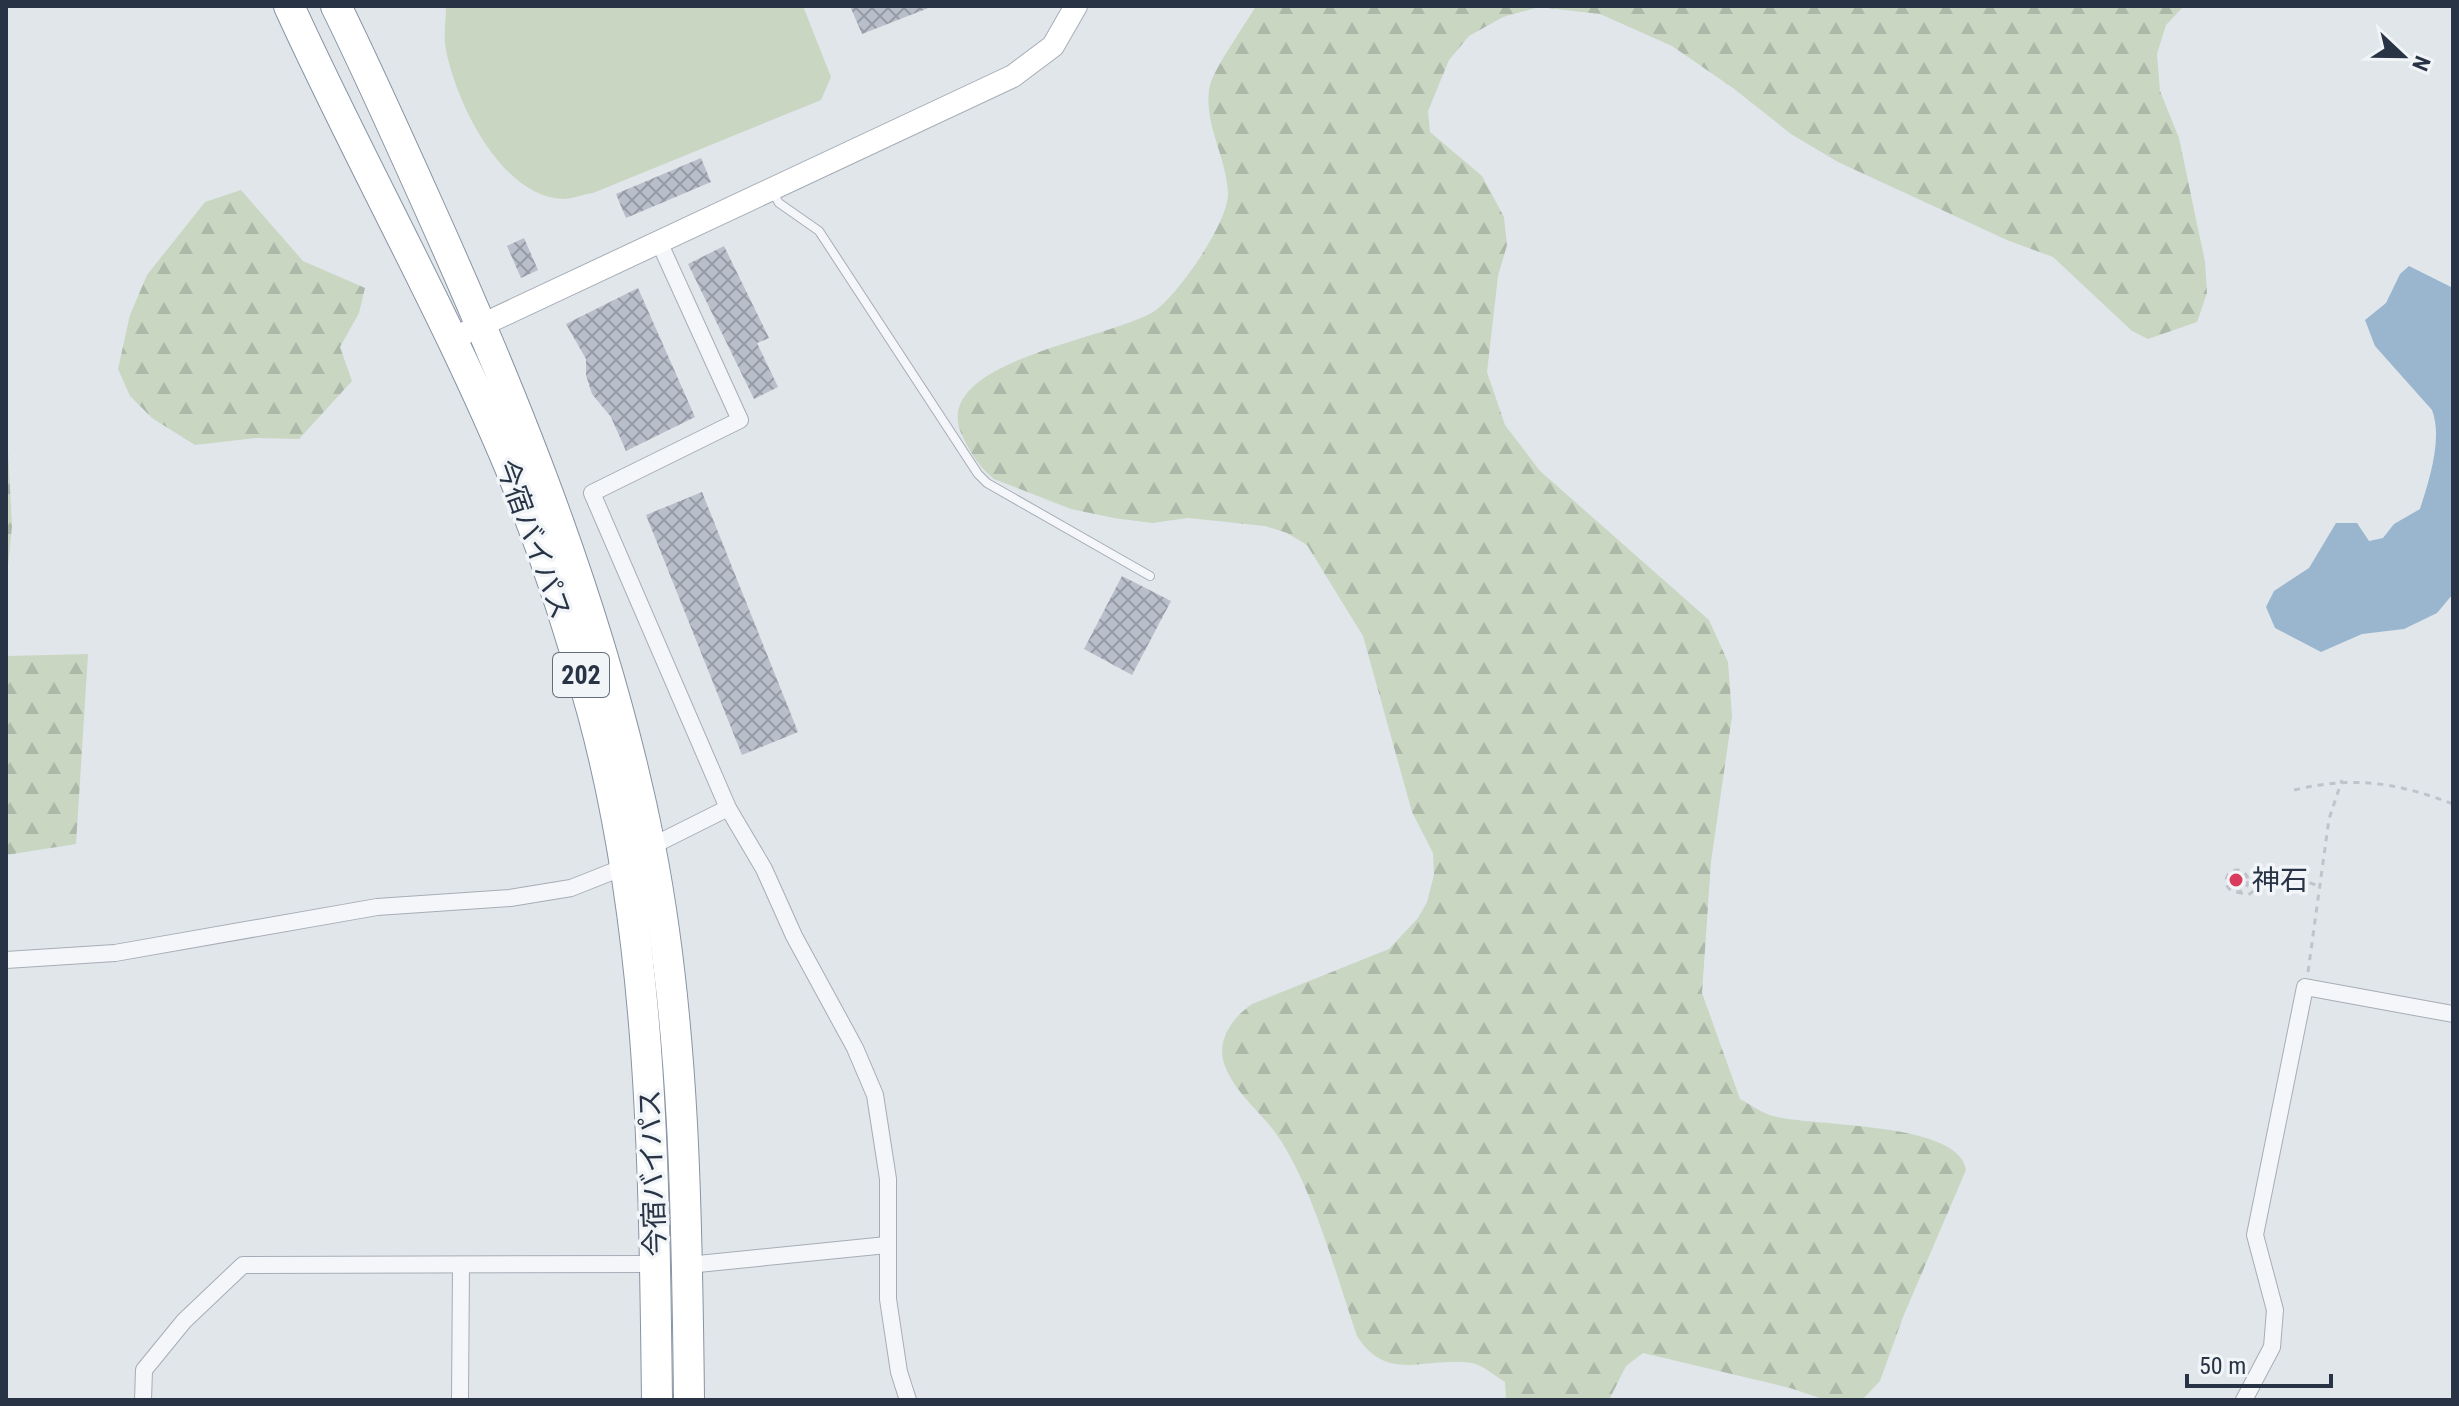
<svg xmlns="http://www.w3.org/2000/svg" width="2459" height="1406" font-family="'Roboto Condensed','Noto Sans JP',sans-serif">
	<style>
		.grass { fill: #c8d6c2 }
		.forest { fill: url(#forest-firs) }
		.water { fill: #99b6ce }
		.building { fill: url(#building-cross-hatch) }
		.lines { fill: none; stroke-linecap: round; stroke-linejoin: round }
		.lane-casing { stroke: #a6adb6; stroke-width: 10 }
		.street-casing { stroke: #a6adb6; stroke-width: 18 }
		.secondary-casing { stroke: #a6adb6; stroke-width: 24 }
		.highway-casing { stroke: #8794a3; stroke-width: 32 }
		.path { stroke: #c0c4ca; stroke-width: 3; stroke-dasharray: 6 6; stroke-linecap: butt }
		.lane { stroke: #f5f6f9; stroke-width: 8 }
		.street { stroke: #f5f6f9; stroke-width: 16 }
		.secondary { stroke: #fff; stroke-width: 22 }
		.highway { stroke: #fff; stroke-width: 30 }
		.poi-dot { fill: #da3c5d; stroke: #f1f5f8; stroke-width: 3 }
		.labels { text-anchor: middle; stroke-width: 7; stroke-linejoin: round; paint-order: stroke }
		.shield { fill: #f1f5f8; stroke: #646e7b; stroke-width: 2 }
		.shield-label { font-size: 26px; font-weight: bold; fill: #283445 }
		.street-label { font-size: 28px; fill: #283445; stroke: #f1f5f8 }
		.poi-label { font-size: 28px; fill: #283445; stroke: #f1f5f8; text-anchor: start }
	</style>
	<defs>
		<pattern id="forest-firs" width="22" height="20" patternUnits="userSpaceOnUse" patternTransform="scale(2)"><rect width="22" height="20" fill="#c8d6c2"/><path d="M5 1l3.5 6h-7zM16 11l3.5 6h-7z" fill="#acb8a8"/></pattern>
		<pattern id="building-cross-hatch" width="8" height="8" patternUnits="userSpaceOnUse" patternTransform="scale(2)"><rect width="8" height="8" fill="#b8bfca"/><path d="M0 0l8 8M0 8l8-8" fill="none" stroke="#969ca6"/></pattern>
	</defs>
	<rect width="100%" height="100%" fill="#e1e6eb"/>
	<path class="grass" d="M446,6H803L831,77L821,100L593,193C584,194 572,199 563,199C500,197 453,97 445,44C444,32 446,18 446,6Z"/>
	<g class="forest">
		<path d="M1256,6H2184L2166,25L2157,54L2160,91L2179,138L2205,262L2207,293L2197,322L2148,339L2132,331L2053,257L2007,240L1838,162L1791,134L1733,88L1672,46L1600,14L1539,7L1503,17L1469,36L1449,60L1428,111L1430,132L1482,176L1504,217L1507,245L1498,276L1487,372L1505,425L1540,471L1709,620L1728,662L1732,716L1711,862L1702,993L1740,1099C1751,1105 1762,1113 1773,1116C1812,1127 1960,1121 1966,1170L1903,1317L1880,1381L1862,1400H1826L1790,1388L1643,1353L1626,1366L1609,1400H1506L1505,1382C1495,1376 1483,1365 1472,1363C1426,1356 1387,1384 1357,1336C1336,1275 1313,1187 1277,1135C1261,1112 1235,1093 1225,1066C1215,1041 1233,1017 1252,1004L1389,949L1418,918L1427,902L1434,875L1433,853L1412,812L1363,636L1307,545L1287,533L1265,526L1188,518L1152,523L1114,518L1071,509L994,479C979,467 970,452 962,435C927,360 1115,339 1156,310C1179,293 1229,222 1228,193C1227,157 1202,122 1210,85C1215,67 1245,25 1256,6Z"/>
		<path d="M241,190L303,261L365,288L359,313L340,347L352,381L299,439L257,438L195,445L152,418L130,396L118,369L130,315L147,275L205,202Z"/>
		<path d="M6,414L12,526L6,585Z"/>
		<path d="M88,654L76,844L6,855V656Z"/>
	</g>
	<path class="water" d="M2409,266L2453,288V594L2437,613L2404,629L2362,634L2321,652L2275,628L2266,607L2274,591L2309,568L2336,523H2357L2369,541L2383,538L2394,524L2420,509C2429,480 2443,439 2432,410L2375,346L2365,320L2386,303L2400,274Z"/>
	<g class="building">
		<path d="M850,6H930L931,7L862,34Z"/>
		<path d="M701,158L711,182L626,218L616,194Z"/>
		<path d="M524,238L538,270L521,278L507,246Z"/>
		<path d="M724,246L769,338L757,343L778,387L754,399L688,264Z"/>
		<path d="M638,288L695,417L626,451L611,417L592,394L586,375V359L566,324Z"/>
		<path d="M702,492L798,732L742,755L646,515Z"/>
		<path d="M1122,576L1171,601L1132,675L1084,649Z"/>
	</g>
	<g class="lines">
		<defs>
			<path id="lane" d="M772,191L779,203L819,231L978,474L987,483L1150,576"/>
			<g id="street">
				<path d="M660,244L740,420L592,493L728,808L764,869L794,936L855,1048L875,1095L888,1179V1299L899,1372L908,1400"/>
				<path d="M650,847L728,808"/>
				<path d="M6,960L115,953L377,907L510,898L571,888L624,867"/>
				<path d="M688,1265L887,1245"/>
				<path d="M143,1400L144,1370L184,1321L243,1265L655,1264"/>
				<path d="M460,1400L461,1266"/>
				<path d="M2244,1400L2272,1347L2275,1310L2255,1235L2305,987L2453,1014"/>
			</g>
			<path id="secondary" d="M452,339L1013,76L1053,46L1076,6"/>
			<g id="highway">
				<path d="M289,6C360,162 445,312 511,470C543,548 571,632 593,714C653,937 654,1171 657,1400"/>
				<path d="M336,6C368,71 398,138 428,205C521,411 606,624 650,846C685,1025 687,1218 689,1400"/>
			</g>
		</defs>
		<use href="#lane" class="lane-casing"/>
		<use href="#street" class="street-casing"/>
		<use href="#secondary" class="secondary-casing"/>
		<use href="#highway" class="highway-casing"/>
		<g class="path">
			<path d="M2294,790C2352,776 2396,782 2453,804"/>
			<circle cx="2237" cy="881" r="11"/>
			<path d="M2237,892L2248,895C2258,889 2259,882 2266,876C2278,865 2303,881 2316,885"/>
			<path d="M2308,972L2329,819L2342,780"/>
		</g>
		<use href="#lane" class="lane"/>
		<use href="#street" class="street"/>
		<use href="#secondary" class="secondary"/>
		<use href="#highway" class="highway"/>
	</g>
	<circle class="poi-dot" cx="2236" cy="880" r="8"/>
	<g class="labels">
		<rect class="shield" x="553" y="653" width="56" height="44" rx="6"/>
		<g class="shield-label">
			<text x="581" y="684">202</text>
		</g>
		<g class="street-label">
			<text transform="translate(534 539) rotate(70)" y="10">今宿バイパス</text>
			<text transform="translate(652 1173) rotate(-92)" y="10">今宿バイパス</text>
		</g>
		<g class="poi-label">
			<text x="2252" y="890">神石</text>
		</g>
	</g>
	<rect width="2459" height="1406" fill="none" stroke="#283445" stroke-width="16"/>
	<g transform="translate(2403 56) rotate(112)" stroke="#f1f5f8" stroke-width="6" paint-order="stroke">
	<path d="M0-6L14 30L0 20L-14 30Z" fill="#283445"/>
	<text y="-12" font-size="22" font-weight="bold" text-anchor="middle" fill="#283445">N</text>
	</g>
	<path d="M2187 1374v12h144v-12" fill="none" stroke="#283445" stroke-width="4"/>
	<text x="2199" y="1374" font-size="24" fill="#283445" stroke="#f1f5f8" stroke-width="6" paint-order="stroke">50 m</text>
</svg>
